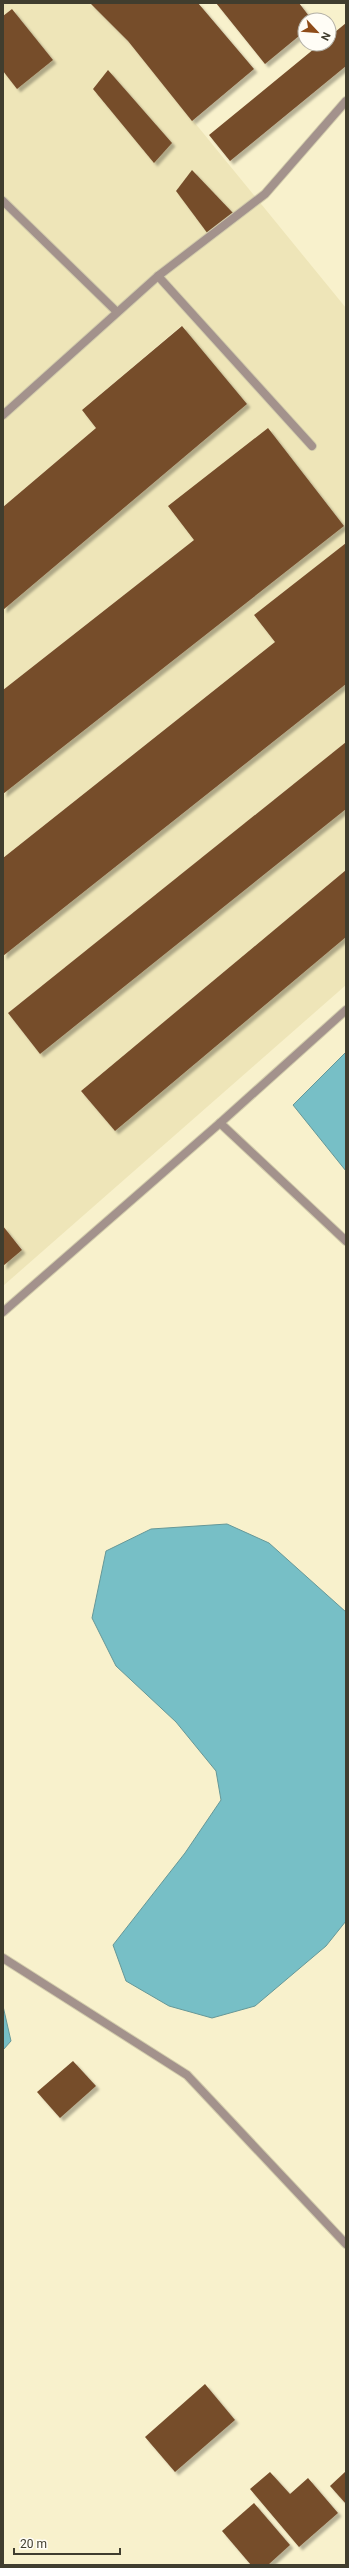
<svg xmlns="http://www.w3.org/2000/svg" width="349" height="2568" font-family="Roboto,sans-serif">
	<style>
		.built { fill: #eee5b8 }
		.water { fill: #77bfc6; stroke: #669898 }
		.building { fill: #764d2c; filter: url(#shadow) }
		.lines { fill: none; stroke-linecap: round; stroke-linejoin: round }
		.minor-casing { stroke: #d3cdac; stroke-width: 10 }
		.minor { stroke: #a3928c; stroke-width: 8 }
	</style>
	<defs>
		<filter id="shadow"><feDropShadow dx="3.5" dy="3.5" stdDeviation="1" flood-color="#0004"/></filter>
	</defs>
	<rect width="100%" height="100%" fill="#f8f1cc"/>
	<g class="built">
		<path d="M3,3H91L128,41L346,308V543L254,615L275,642L3,858V794L344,526L194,540L3,690V610L247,404L181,326L82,410L96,428L3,507V71L17,88L52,59L12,9L3,16Z"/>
		<path d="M346,684V742L8,1013L40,1054L346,809V870L81,1091L115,1131L346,937V985L3,1286V1266L22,1249L3,1226V956Z"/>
	</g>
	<g class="water">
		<path d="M346,1052V1171L293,1105Z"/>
		<path d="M227,1524L269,1543L346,1612V1921L326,1946L255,2006L212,2018L169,2006L126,1981L113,1945L185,1853L221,1800L216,1771L176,1722L116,1666L92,1618L106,1551L151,1529Z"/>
		<path d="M3,2006L11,2041L3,2050Z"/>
	</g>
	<g class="building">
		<path d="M90,3H198L254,69L192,121L128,41Z"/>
		<path d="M216,3H299L312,20H305V31L265,64Z"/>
		<path d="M12,9L53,60L17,89L3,71V16Z"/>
		<path d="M346,23V66L230,161L209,135L320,44H329V37Z"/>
		<path d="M108,70L172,143L154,163L93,89Z"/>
		<path d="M192,170L233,213L208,234L176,191Z"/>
		<path d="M182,326L247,404L3,610V507L96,428L82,410Z"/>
		<path d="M268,428L344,526L3,794V690L194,540L168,506Z"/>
		<path d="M346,543V684L3,956V858L275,642L254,615Z"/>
		<path d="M346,742V809L40,1054L8,1013Z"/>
		<path d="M346,870V937L115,1131L81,1091Z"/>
		<path d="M3,1226L22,1250L3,1266Z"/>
		<path d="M73,2061L96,2086L60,2118L37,2092Z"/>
		<path d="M205,2384L235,2420L175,2472L145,2437Z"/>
		<path d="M346,2471V2504L330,2486Z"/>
		<path d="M270,2472L290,2494L308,2478L338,2513L299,2547L250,2489Z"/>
		<path d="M254,2503L290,2545L268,2565H251L222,2531Z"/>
	</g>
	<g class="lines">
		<defs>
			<g id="minor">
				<path d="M3,201L117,312"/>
				<path d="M158,276L312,446"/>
				<path d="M3,415L158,276L265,194L346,101"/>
				<path d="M220,1123L346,1010"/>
				<path d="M3,1312L220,1123L346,1241"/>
				<path d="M3,1958L187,2075L346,2244"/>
			</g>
		</defs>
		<use href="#minor" class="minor-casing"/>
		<use href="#minor" class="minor"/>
	</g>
	<rect width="349" height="2568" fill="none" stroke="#403d2e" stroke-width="8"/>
	<g transform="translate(317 32) rotate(116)"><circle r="19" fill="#fffdf6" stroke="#b3b0a6"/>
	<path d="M0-3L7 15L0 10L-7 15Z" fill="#8e4c19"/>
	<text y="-6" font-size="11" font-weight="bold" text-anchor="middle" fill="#403d2e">N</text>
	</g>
	<path d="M14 2548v6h106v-6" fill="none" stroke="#403d2e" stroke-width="2"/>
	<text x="20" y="2548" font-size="12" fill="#403d2e" stroke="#fffdf6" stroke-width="3" paint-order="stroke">20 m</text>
</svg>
